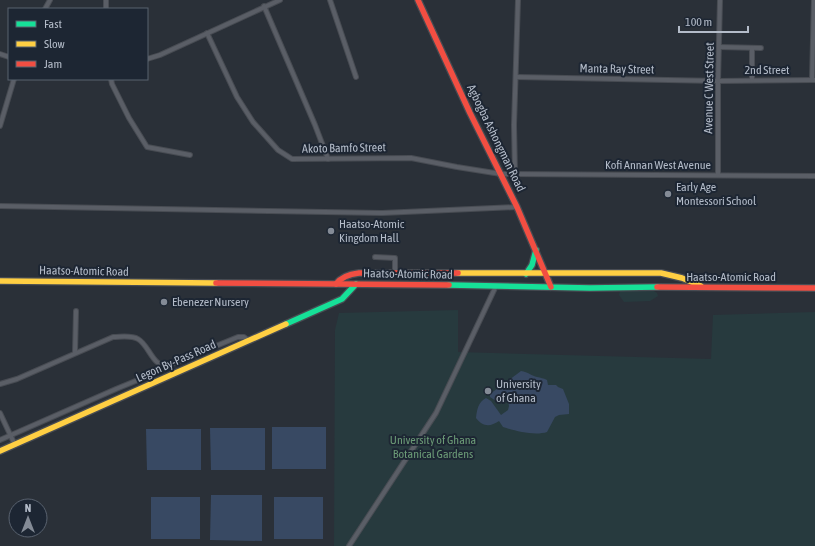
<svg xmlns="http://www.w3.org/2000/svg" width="815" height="546" font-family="'Asap Condensed',sans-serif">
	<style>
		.green { fill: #273a3e }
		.water { fill: #384963 }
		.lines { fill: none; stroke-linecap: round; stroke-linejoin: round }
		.street-casing { stroke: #484c53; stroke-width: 6 }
		.fast-casing { stroke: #484c53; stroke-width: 8 }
		.slow-casing { stroke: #484c53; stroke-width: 8 }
		.jam-casing { stroke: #484c53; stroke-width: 8 }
		.street { stroke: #5a5e66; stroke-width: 4 }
		.fast { stroke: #16e098; stroke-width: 5.5 }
		.slow { stroke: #ffcf43; stroke-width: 5.5 }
		.jam { stroke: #f24e42; stroke-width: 5.5 }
		.poi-dot { fill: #848b96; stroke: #1d2633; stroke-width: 1.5 }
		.labels { text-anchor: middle; stroke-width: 4; stroke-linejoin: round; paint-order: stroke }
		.street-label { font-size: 12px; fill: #b4bcc9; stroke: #1d2633 }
		.poi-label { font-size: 12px; fill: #b4bcc9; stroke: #1d2633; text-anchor: start }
		.park-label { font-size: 12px; fill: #6b9a76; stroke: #1d2633 }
	</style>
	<rect width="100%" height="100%" fill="#2a3038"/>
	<g class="green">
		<path d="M620,291H654L657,293L658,296L650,301L624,302L619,295Z"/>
		<path d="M458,310V352L711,359L713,315L815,312V546H334L335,330L339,313Z"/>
	</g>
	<g class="water">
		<path d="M521,371C528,372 532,376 537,377C541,378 543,378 547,380L548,385H556L558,387L563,389L569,404V414L559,415L555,417L547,432C535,436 515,431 503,427L499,421C490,427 483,427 476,418C477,410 478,402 486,398L491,401L501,415L508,410L509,406L508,401H496L490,397V394Z"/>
		<rect x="272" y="427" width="54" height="42"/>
		<path d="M210,428H265V470H211Z"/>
		<path d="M146,429H201V470H147Z"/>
		<path d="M211,495H262V541L210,540Z"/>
		<rect x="151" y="497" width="49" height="42"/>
		<rect x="274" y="497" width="49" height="42"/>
	</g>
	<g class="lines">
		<defs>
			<g id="street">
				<path d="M330,0L356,77"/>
				<path d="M264,6L315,125L328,159"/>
				<path d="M45,9L50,0"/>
				<path d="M106,9V0"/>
				<path d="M207,33L237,97L253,122L278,150L292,159L411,158L457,167L501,174L815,176"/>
				<path d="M719,47L761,48"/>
				<path d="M0,54L9,57"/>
				<path d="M147,59L160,55L280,0"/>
				<path d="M516,77L718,81L815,80"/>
				<path d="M111,79L112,84L129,118L147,147L190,155"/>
				<path d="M752,80V48"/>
				<path d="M812,80L814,0"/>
				<path d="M0,126L14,79"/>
				<path d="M515,174L514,125L518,0"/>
				<path d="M718,175V81L720,0"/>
				<path d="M0,206L382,213L517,207"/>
				<path d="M375,257L395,258V273"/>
				<path d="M75,353L76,311"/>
				<path d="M0,384L17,379L113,337C121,337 131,335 138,339C149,345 152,366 167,366L238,337H244L249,341"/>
				<path d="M0,413L15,445"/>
				<path d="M0,440L116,389L155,373"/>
				<path d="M349,546L436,413L496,286"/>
			</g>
			<g id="fast">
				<path d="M526,274L532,265L536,250"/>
				<path d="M449,285L590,288L657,287"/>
				<path d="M286,324L342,299L356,284"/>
			</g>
			<g id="slow">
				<path d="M458,273H661L682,278L701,286"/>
				<path d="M0,281L216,283"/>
				<path d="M0,451L286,324"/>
			</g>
			<g id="jam">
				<path d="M418,0L470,113L517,207L551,287"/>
				<path d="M216,283L449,285"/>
				<path d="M336,284C342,276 350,274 359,273H458"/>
				<path d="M657,287L815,288"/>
			</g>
		</defs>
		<use href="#street" class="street-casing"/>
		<use href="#fast" class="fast-casing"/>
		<use href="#slow" class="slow-casing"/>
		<use href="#jam" class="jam-casing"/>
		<use href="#street" class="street"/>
		<use href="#fast" class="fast"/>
		<use href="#slow" class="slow"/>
		<use href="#jam" class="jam"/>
	</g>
	<g class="poi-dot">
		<circle cx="668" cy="194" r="4"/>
		<circle cx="331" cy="231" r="4"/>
		<circle cx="164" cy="302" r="4"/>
		<circle cx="488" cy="391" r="4"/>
	</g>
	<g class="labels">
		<g class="street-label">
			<text transform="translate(617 69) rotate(1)" y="4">Manta Ray Street</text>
			<text x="767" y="74">2nd Street</text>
			<text transform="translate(709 88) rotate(-89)" y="4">Avenue C West Street</text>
			<text transform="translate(496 138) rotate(64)" y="4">Agbogba Ashongman Road</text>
			<text transform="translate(344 148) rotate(-1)" y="4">Akoto Bamfo Street</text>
			<text x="658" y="169">Kofi Annan West Avenue</text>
			<text transform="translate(84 271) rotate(1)" y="4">Haatso-Atomic Road</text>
			<text transform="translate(408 274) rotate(1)" y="4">Haatso-Atomic Road</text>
			<text x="731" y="281">Haatso-Atomic Road</text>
			<text transform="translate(176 361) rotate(-24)" y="4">Legon By-Pass Road</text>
		</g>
		<g class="poi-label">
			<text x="676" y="191">Early Age<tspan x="676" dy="14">Montessori School</tspan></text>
			<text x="339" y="228">Haatso-Atomic<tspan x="339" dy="14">Kingdom Hall</tspan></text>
			<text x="172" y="306">Ebenezer Nursery</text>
			<text x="496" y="388">University<tspan x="496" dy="14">of Ghana</tspan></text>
		</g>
		<g class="park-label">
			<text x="433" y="444">University of Ghana<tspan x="433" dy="14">Botanical Gardens</tspan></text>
		</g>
	</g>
	<rect x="8" y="8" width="140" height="72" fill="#1d2633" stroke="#59626f"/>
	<rect x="16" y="21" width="20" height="6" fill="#16e098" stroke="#59626f"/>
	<text x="44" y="28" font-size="12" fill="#b4bcc9">Fast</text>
	<rect x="16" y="41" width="20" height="6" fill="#ffcf43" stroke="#59626f"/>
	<text x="44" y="48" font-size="12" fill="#b4bcc9">Slow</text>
	<rect x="16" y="61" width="20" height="6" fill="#f24e42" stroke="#59626f"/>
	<text x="44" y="68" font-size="12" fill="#b4bcc9">Jam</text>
	<g transform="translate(28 518)"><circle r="19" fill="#1d2633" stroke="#59626f"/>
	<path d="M0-3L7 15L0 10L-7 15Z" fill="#848b96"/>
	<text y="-6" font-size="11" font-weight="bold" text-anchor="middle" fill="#b4bcc9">N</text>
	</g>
	<path d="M679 26v6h69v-6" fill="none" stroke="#b4bcc9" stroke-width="2"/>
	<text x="685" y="26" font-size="12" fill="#b4bcc9" stroke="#1d2633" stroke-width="3" paint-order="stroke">100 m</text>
</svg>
